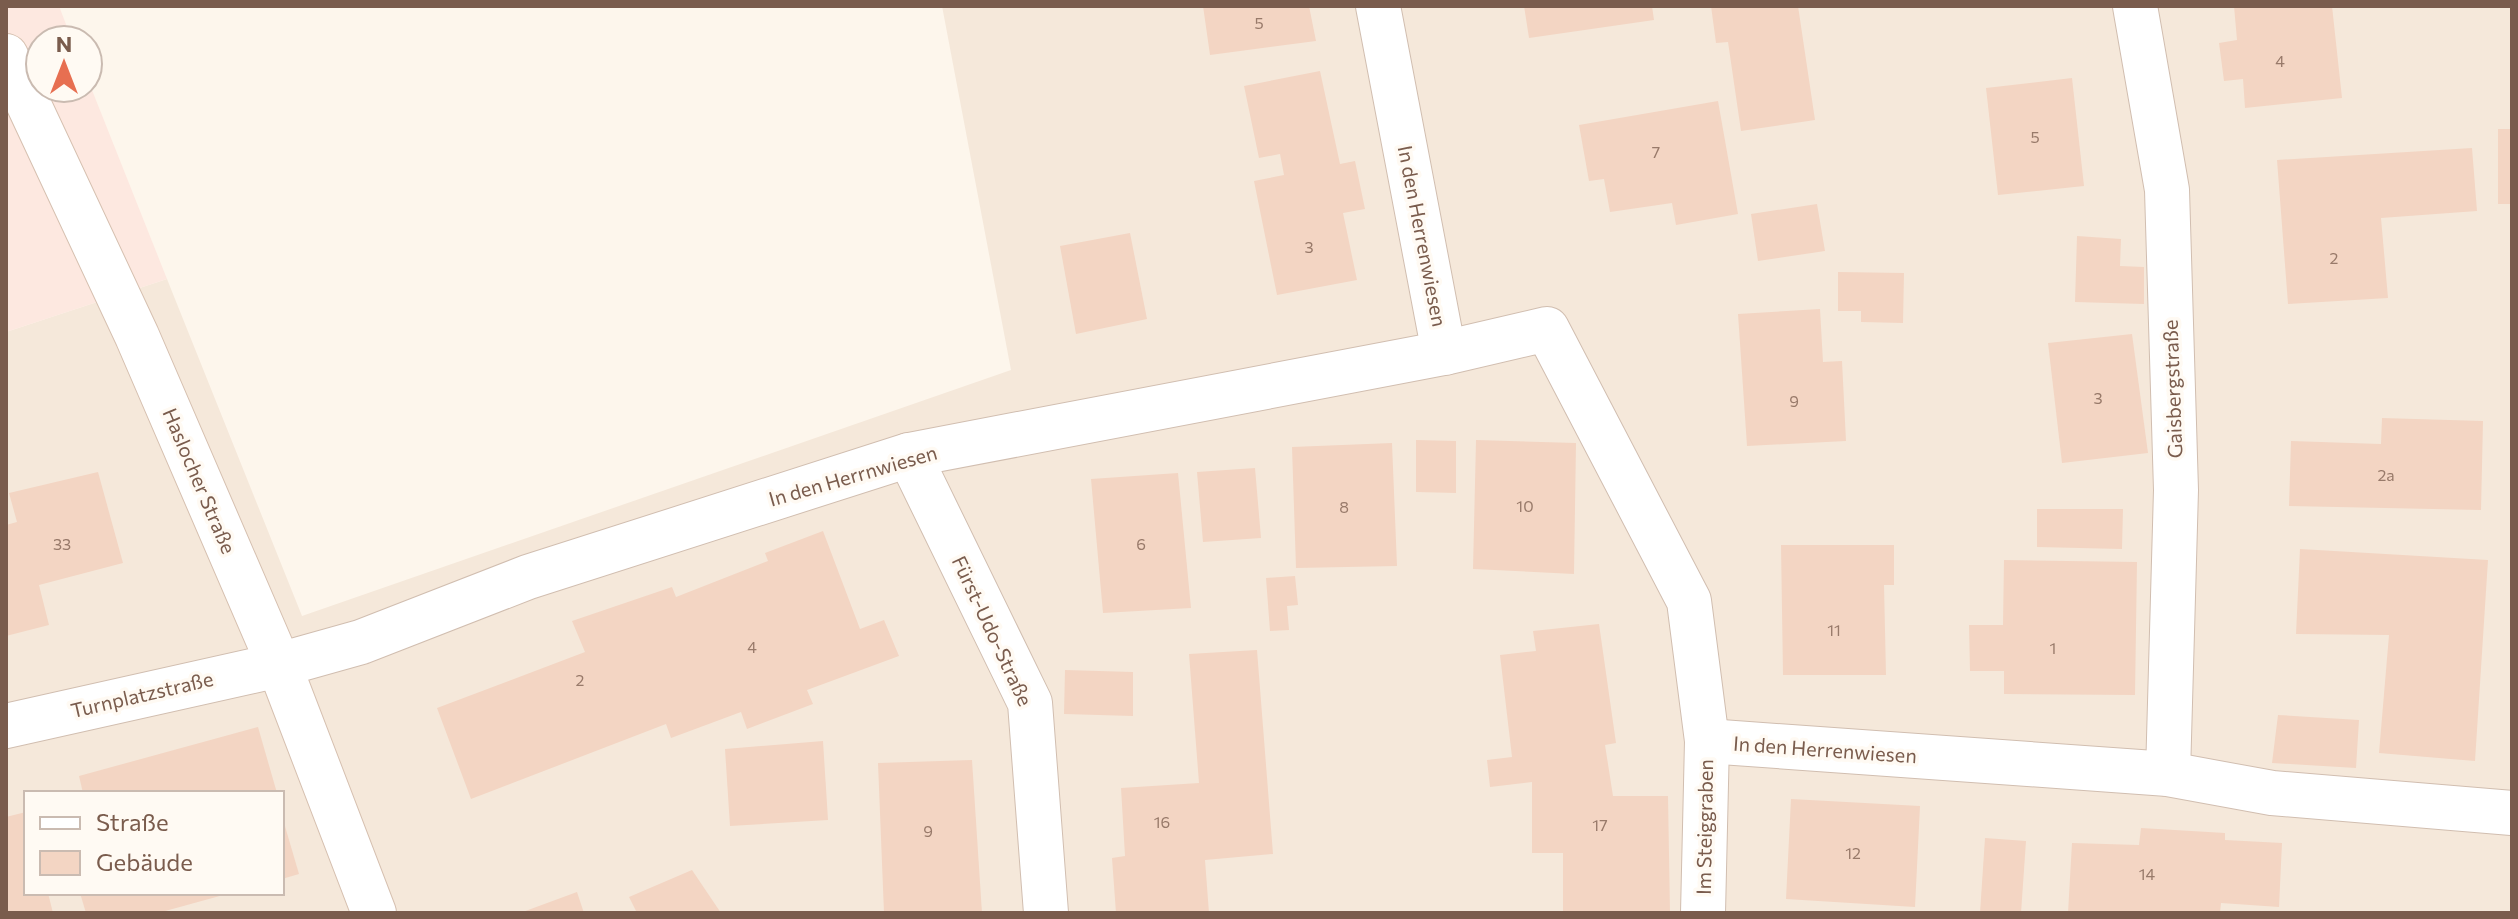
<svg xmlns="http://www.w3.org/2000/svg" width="2518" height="919" font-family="Commissioner,sans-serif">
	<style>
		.residential { fill: #f5e8da; fill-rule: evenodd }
		.commercial { fill: #fde8e0 }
		.building { fill: #f3d5c3 }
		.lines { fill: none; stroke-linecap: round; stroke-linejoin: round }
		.street-casing { stroke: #d1beb0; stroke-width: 46 }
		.secondary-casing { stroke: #d6c0b0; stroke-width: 46 }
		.street { stroke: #fff; stroke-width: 44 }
		.secondary { stroke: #fff; stroke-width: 44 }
		.labels { text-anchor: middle; stroke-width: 7; stroke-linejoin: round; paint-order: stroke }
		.number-label { font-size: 16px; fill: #987a6a }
		.street-label { font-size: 20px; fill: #7a5c4d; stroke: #fffaf3 }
	</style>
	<rect width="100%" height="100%" fill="#fdf6ec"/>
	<path class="residential" d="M942,6H2512V913H6V332L167,279L302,616L1011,370ZM26,793H282V893H26Z"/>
	<path class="commercial" d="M6,6H59L72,40H40V88H88V80L167,279L6,332Z"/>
	<g class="building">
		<path d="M1203,6H1309L1316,41L1210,55Z"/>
		<path d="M1524,6H1652L1654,20L1529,38Z"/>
		<path d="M1711,6H1798L1815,120L1741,131L1728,42L1716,43Z"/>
		<path d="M2234,6H2332L2342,98L2245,108L2243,79L2224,81L2219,43L2237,40Z"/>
		<path d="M1320,71L1340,164L1355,161L1365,209L1343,213L1357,280L1277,295L1254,181L1284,175L1280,154L1259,158L1244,86Z"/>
		<path d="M2072,78L2084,186L1998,195L1986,88Z"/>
		<path d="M1718,101L1738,214L1676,225L1672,203L1610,212L1604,179L1589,181L1579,125Z"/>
		<rect x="2498" y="129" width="14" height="75"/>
		<path d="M2472,148L2477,211L2381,218L2388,298L2288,304L2277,160Z"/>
		<path d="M1817,204L1825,251L1758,261L1751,214Z"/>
		<path d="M1130,233L1147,319L1076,334L1060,246Z"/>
		<path d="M2077,236L2121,239L2120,266L2144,267V304L2075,302Z"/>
		<path d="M1838,272L1904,273L1903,323L1861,322V311H1838Z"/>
		<path d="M1820,309L1823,362L1842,361L1846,441L1747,446L1738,314Z"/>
		<path d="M2132,334L2148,453L2062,463L2048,343Z"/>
		<path d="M2382,418L2483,421L2481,510L2289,506L2291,441L2381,444Z"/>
		<path d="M1416,440L1456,441V493L1416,492Z"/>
		<path d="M1476,440L1576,443L1574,574L1473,569Z"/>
		<path d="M1392,443L1397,566L1296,568L1292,447Z"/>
		<path d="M1255,468L1261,538L1203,542L1197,472Z"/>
		<path d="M98,472L123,563L39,585L49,625L6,636V525L17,522L9,493Z"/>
		<path d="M1178,473L1191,608L1103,613L1091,479Z"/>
		<path d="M2037,509H2123L2122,549L2037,547Z"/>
		<path d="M823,531L860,629L884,620L899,656L807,690L813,704L747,729L741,712L671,738L666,724L471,799L437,708L585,652L572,621L672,587L676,597L768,561L765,553Z"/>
		<path d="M1781,545H1894V585H1884L1886,675H1783Z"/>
		<path d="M2300,549L2488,560L2475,761L2379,753L2389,635L2296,634Z"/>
		<path d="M2004,560L2137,562L2135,695L2004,694V671H1970L1969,625H2003Z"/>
		<path d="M1295,576L1298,605L1287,606L1289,630L1270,631L1266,578Z"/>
		<path d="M1599,624L1616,743L1605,745L1613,796H1668L1670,913H1563V853H1532V782L1490,787L1487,760L1512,757L1500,655L1536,651L1533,631Z"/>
		<path d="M1257,650L1273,854L1205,860L1209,913H1116L1112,858L1125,856L1121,788L1199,783L1189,654Z"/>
		<path d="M1065,670L1133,672V716L1064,714Z"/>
		<path d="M2278,715L2359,720L2356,768L2272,763Z"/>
		<path d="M258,727L277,793H83L79,776Z"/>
		<path d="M823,741L828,820L730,826L725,749Z"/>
		<path d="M972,760L982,913H884L878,763Z"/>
		<path d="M1791,799L1920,806L1915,907L1786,899Z"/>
		<path d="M26,812V893H48L53,913H6V817Z"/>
		<path d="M282,816L299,874L282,879Z"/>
		<path d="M2141,828L2225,833V840L2282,843L2279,907L2221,903L2220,913H2068L2072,843L2139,845Z"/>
		<path d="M1985,838L2026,841L2021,913H1980Z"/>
		<path d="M692,870L721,913H637L629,897Z"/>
		<path d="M577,892L584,913H520Z"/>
		<path d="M80,893H227V894L158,913H86Z"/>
	</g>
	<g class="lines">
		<defs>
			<g id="street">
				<path d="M1378,6L1444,353"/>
				<path d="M2135,6L2167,190L2176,490L2168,774"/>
				<path d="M909,455L1030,703L1046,913"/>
				<path d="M6,726L279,665L361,642L528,577L909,455L1444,353L1547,329L1689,601L1707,741L1703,913"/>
				<path d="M1707,741L2168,774L2272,793L2512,813"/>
			</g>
			<path id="secondary" d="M6,56L137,336L279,665L374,913"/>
		</defs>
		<use href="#street" class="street-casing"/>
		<use href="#secondary" class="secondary-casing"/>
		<use href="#street" class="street"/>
		<use href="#secondary" class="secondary"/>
	</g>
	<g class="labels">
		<g class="number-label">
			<text x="1259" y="29">5</text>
			<text x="2280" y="67">4</text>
			<text x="2035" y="143">5</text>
			<text x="1656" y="158">7</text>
			<text x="1309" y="253">3</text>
			<text x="2334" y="264">2</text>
			<text x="2098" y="404">3</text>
			<text x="1794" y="407">9</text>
			<text x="2386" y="481">2a</text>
			<text x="1525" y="512">10</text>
			<text x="1344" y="513">8</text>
			<text x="62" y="550">33</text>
			<text x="1141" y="550">6</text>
			<text x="1834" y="636">11</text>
			<text x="752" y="653">4</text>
			<text x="2053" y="654">1</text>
			<text x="580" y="686">2</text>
			<text x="1162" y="828">16</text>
			<text x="1600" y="831">17</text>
			<text x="928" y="837">9</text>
			<text x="1853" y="859">12</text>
			<text x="2147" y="880">14</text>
		</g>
		<g class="street-label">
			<text transform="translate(1422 236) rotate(79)" y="7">In den Herrenwiesen</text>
			<text transform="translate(2173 389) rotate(-92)" y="7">Gaisbergstraße</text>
			<text transform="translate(853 476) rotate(-16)" y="7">In den Herrnwiesen</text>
			<text transform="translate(199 481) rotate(67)" y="7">Haslocher Straße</text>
			<text transform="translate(992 631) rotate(65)" y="7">Fürst-Udo-Straße</text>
			<text transform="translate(142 695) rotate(-13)" y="7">Turnplatzstraße</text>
			<text transform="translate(1825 750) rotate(4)" y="7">In den Herrenwiesen</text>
			<text transform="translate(1705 827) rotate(-89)" y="7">Im Steiggraben</text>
		</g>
	</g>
	<rect width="2518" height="919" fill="none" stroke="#7a5c4d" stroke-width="16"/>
	<rect x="24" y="791" width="260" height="104" fill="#fffaf3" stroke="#cabbb1" stroke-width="2"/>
	<rect x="40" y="817" width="40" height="12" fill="#ffffff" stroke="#cabbb1" stroke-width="2"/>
	<text x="96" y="831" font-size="24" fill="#7a5c4d">Straße</text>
	<rect x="40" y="851" width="40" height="24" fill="#f3d5c3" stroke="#cabbb1" stroke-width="2"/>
	<text x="96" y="871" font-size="24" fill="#7a5c4d">Gebäude</text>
	<g transform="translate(64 64)"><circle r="38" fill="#fffaf3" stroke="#cabbb1" stroke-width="2"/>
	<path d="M0-6L14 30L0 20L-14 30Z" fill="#e76f51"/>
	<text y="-12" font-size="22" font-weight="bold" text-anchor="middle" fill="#7a5c4d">N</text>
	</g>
</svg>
